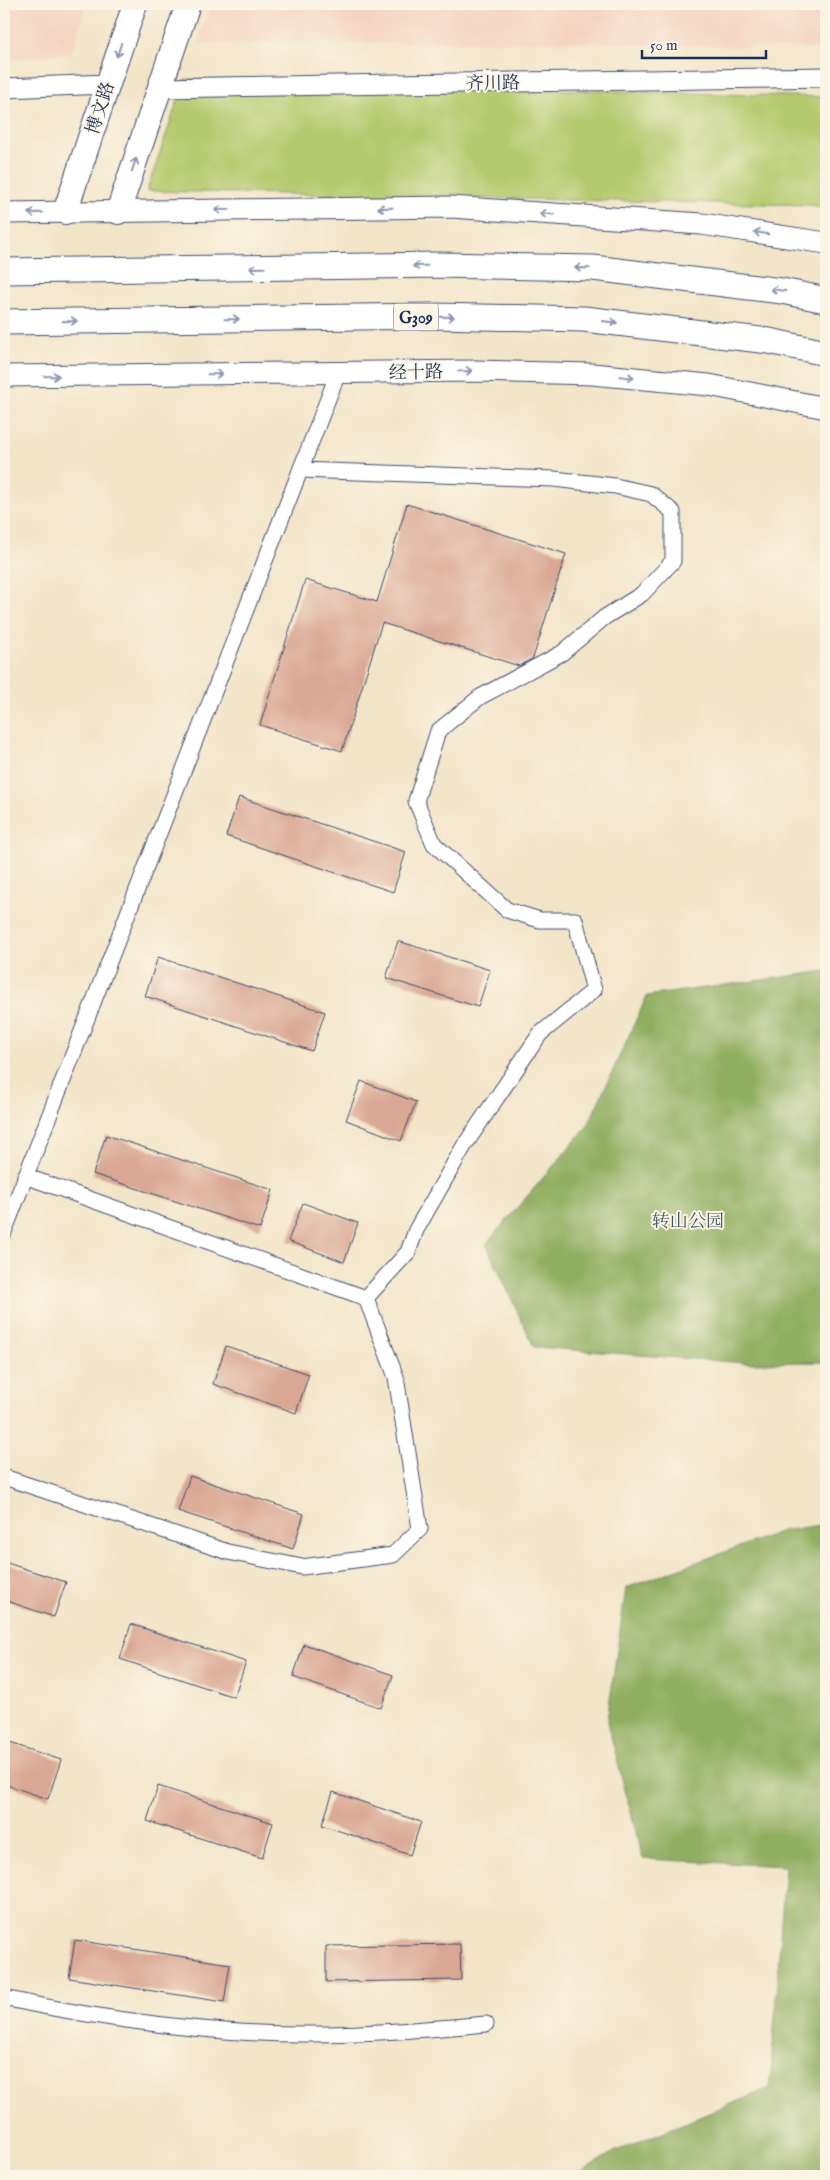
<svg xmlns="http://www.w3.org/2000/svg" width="830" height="2180" font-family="'IM FELL English','Noto Serif SC',serif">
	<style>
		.built { fill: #f4d3c0 }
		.green { fill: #b5ca6e; stroke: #687c66 }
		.forest { fill: #90ae61; stroke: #566e60 }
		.building { fill: #d9a793 }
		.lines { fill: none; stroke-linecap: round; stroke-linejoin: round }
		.minor-casing { stroke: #3b4a6e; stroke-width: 17 }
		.tertiary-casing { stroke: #3b4a6e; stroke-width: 21 }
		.secondary-casing { stroke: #3b4a6e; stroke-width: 23 }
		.primary-casing { stroke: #3b4a6e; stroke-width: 26 }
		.trunk-casing { stroke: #3b4a6e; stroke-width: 27 }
		.minor { stroke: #fff; stroke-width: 15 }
		.tertiary { stroke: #fff; stroke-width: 19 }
		.secondary { stroke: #fff; stroke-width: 21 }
		.primary { stroke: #fff; stroke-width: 24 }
		.trunk { stroke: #fff; stroke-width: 25 }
		.oneway { stroke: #8d97ae }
		.labels { text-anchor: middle; stroke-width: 4; stroke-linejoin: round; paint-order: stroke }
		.shield { fill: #fcf5e5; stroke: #5e6a86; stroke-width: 1 }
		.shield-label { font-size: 16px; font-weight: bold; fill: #1b2f5e }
		.street-label { font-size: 18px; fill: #1b2f5e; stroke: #fcf5e5 }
		.park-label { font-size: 18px; fill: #425662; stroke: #fcf5e5 }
	</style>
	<rect width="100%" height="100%" fill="#fcf5e5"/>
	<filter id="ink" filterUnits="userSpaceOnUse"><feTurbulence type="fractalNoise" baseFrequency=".02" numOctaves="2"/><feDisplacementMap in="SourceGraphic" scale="10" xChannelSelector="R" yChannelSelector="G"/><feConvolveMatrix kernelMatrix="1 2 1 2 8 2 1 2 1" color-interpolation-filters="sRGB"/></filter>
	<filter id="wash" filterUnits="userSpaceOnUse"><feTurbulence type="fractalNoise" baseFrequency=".0096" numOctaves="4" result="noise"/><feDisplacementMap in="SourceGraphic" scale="20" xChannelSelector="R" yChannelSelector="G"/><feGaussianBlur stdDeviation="1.12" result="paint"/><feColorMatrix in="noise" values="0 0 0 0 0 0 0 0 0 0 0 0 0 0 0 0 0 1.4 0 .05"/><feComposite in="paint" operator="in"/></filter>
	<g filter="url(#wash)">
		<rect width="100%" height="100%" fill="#f2e4c7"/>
		<g class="built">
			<path d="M4,4H86L71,54L4,59Z"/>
			<path d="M211,4H826V49L574,42L198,43Z"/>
		</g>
		<path class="green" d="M185,79L826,97V208L810,205L147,191Z"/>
		<g class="forest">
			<path d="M826,971V1362L745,1363L534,1347L486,1244L587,1127L647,996Z"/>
			<path d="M826,1524V2176H573L614,2152L770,2088L785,1866L643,1859L607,1721L626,1588L782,1531Z"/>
		</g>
		<g id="blocks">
			<g class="building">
				<path d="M407,504L566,554L533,658L519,666L382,623L342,751L260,725L305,580L377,602Z"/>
				<path d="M239,797L406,852L393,892L226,836Z"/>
				<path d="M398,941L490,970L478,1007L386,978Z"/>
				<path d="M158,957L325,1012L312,1051L145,996Z"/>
				<path d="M361,1081L416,1102L401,1141L346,1120Z"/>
				<path d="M106,1135L273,1190L260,1229L93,1174Z"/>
				<path d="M303,1203L358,1223L344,1262L288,1241Z"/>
				<path d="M226,1346L309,1374L296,1413L213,1384Z"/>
				<path d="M190,1476L304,1514L293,1549L178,1511Z"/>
				<path d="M4,1562L66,1582L54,1617L4,1600Z"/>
				<path d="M131,1624L246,1662L234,1697L120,1659Z"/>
				<path d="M304,1644L393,1675L381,1708L293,1677Z"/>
				<path d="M4,1741L61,1760L48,1799L4,1784Z"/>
				<path d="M158,1786L273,1823L262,1858L147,1821Z"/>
				<path d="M333,1792L421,1822L410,1855L322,1825Z"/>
				<path d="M75,1940L230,1964L224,2002L69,1978Z"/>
				<path d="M460,1944L461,1980L326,1982V1946Z"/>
			</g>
		</g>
	</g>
	<g filter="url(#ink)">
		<use href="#blocks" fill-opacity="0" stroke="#3b4a6e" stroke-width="1"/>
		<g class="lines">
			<defs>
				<g id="minor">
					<path d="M25,1176L366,1298"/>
					<path d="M4,1232L338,373"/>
					<path d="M4,1477L228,1552L302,1567L393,1555L420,1529L396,1377L366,1298L408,1252L416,1230L464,1146L540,1034L594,990L575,920H540L507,910L434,844L416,801L438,731L480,697L562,653L605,617L642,594L673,561V512L651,494L615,486L554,479L300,470"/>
					<path d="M4,1998C76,2014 150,2025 225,2031C311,2038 400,2032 486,2024"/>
				</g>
				<g id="tertiary">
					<path d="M4,88L108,84"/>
					<path d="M160,88L826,77"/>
				</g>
				<g id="secondary">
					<path d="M4,213L451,207L702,224L826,243"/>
					<path d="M4,376L475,371L592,374L709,385L826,408"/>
				</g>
				<g id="primary">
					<path d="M65,212L135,4"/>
					<path d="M118,212L188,4"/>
				</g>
				<g id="trunk">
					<path d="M4,271L439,265L593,268L782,291L826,300"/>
					<path d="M4,322L433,316L584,319L769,341L826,353"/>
				</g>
			</defs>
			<use href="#minor" class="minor-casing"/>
			<use href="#tertiary" class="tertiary-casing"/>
			<use href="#secondary" class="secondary-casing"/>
			<use href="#primary" class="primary-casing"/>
			<use href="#trunk" class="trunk-casing"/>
			<use href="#minor" class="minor"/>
			<use href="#tertiary" class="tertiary"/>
			<use href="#secondary" class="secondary"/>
			<use href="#primary" class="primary"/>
			<use href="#trunk" class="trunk"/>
		</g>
		<defs><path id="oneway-shaft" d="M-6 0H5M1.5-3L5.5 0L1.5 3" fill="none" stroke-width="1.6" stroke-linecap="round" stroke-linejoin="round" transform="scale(1.25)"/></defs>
		<g class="oneway">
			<use href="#oneway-shaft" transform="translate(119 50) rotate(108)"/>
			<use href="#oneway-shaft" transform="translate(134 165) rotate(-71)"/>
			<use href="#oneway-shaft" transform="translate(385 208) rotate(179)"/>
			<use href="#oneway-shaft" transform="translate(222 210) rotate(179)"/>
			<use href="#oneway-shaft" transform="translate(35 213) rotate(179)"/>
			<use href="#oneway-shaft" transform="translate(547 214) rotate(-176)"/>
			<use href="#oneway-shaft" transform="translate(761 233) rotate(-171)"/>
			<use href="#oneway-shaft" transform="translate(420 266) rotate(179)"/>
			<use href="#oneway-shaft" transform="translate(257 268) rotate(179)"/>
			<use href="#oneway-shaft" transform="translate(582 268) rotate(-179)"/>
			<use href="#oneway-shaft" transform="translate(778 290) rotate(-172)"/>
			<use href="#oneway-shaft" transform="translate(447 317) rotate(1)"/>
			<use href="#oneway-shaft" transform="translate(232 319) rotate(-1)"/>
			<use href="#oneway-shaft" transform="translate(70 321) rotate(-1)"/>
			<use href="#oneway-shaft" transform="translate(610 322) rotate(7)"/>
			<use href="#oneway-shaft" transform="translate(465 371) rotate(-1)"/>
			<use href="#oneway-shaft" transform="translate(215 374) rotate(-1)"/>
			<use href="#oneway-shaft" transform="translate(52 376) rotate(-1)"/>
			<use href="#oneway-shaft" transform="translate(627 377) rotate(6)"/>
		</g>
	</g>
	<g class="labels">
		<rect class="shield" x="393.5" y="303.5" width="45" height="27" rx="4"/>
		<g class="shield-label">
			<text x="416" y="323">G309</text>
		</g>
		<g class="street-label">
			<text transform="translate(493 83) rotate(-1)" y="6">齐川路</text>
			<text transform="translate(100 108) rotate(-72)" y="6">博文路</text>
			<text transform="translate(416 372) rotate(-1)" y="6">经十路</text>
		</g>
		<g class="park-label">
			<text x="688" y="1227">转山公园</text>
		</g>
	</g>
	<rect width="830" height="2180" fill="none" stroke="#fcf5e5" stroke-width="20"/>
	<path d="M642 50v8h124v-8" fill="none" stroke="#1b2f5e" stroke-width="2.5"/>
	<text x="650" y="50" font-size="15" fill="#1b2f5e" stroke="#fcf5e5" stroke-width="4" paint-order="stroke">50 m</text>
</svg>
